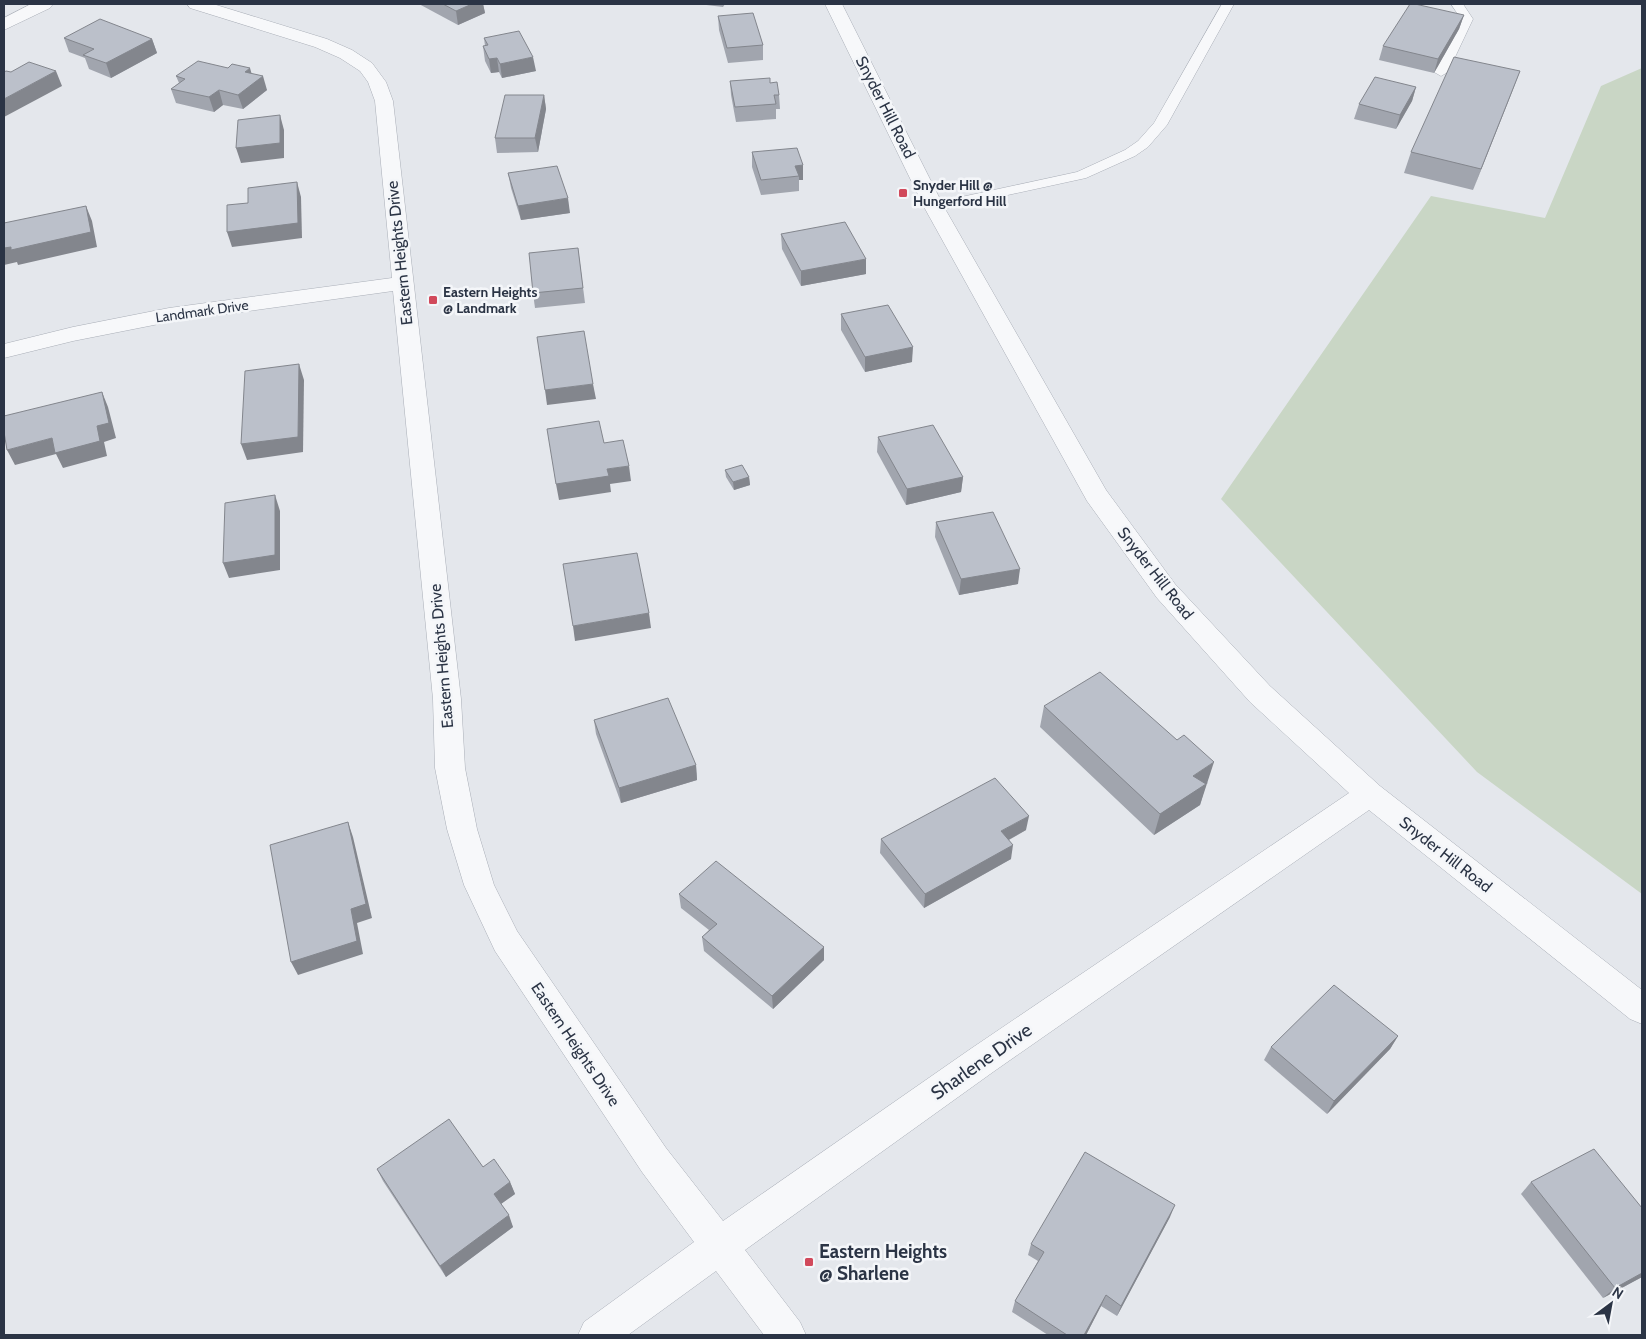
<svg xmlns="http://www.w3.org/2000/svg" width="1646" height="1339" font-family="Cabin,sans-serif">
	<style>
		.green { fill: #c9d6c5 }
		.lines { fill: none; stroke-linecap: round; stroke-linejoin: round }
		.service-casing { stroke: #a9aeb7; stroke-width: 1 }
		.minor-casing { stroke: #a9aeb7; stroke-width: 1 }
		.service { fill: #f7f8fa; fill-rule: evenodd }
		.minor { fill: #f7f8fa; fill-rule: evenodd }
		.wall { fill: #a1a5ae }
		.shaded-wall { fill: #83868d }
		.building { fill: #bbc0ca; stroke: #83868d }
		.poi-dot { fill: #d1495b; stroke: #f4f6f9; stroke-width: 2 }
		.labels { text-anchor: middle; stroke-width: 5; stroke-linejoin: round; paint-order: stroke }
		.far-poi-label { font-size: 14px; font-weight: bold; fill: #2b3445; stroke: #f4f6f9; text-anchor: start }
		.far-street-label { font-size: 14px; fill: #2b3445; stroke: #f4f6f9 }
		.street-label { font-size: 16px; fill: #2b3445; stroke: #f4f6f9 }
		.near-street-label { font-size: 19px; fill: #2b3445; stroke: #f4f6f9 }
		.near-poi-label { font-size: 19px; font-weight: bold; fill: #2b3445; stroke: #f4f6f9; text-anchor: start }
	</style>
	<rect width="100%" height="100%" fill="#e4e7ec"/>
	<path class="green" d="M1642,68V894L1477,772L1221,499L1431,196L1545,218L1601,86Z"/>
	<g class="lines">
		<defs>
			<g id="service">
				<path d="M1222,4H1234L1167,125L1148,147L1135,156L1086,178L934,211L929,210L927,207L929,204L1077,172L1125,150L1138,141L1154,123Z"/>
				<path d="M1451,4H1463L1473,19L1448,72L1441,76L1434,72L1461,19Z"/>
			</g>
			<g id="minor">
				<path d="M31,4H53L50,8L4,30V18Z"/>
				<path d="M187,4H213L327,39L352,50L372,63L386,82L393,101L461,699L465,768L477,829L494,885L517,931L666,1148L723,1221L969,1050L1349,793L1250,702L1157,598L1087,501L924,207L825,4H842L944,207L1106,490L1175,584L1270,686L1380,786L1642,990V1024L1630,1019L1369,810L993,1072L745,1250L800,1322L806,1335H764L716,1271L628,1335H578L584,1322L694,1242L642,1172L495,951L464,885L447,829L435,768L433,699L393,291L169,322L73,341L4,358V344L73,327L169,308L392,278L375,101L368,82L360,71L340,58L315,47L190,8Z"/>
			</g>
		</defs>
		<use href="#service" class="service-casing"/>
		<use href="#minor" class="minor-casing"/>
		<use href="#service" class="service"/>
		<use href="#minor" class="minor"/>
	</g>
	<g class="wall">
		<path d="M419,4H483L485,13L458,25Z"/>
		<path d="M698,4H725L723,7Z"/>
		<path d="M1464,15L1459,29L1434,73L1379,60L1383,46Z"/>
		<path d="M718,16L763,45V60L728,63L719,30Z"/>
		<path d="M64,38L152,39L157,53L111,78L89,69L85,58L69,52Z"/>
		<path d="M484,38L536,71L502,78L499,72L491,73L485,61L483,46H485Z"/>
		<path d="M1520,71L1473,190L1404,173L1411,152Z"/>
		<path d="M251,73L267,90L243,109L223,105L214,112L176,103L171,89L179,83L176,76Z"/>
		<path d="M730,81L770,83L779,95L780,109H776V119L736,122L731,95Z"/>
		<path d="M1416,87L1412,101L1396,129L1354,119L1359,104Z"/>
		<path d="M544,95L546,109L538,152L497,153L495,138Z"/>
		<path d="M752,152L803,165V180H799V191L761,195L752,167Z"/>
		<path d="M508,173L570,213L521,220L511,188Z"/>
		<path d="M781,234L866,274L801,286L782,249Z"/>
		<path d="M578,248L585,303L535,308L533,293Z"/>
		<path d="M841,314L912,362L865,372L841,330Z"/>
		<path d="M878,437L963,477L961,492L906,505L877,452Z"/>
		<path d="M725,470L749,477L750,485L734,490L726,477Z"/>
		<path d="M936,522L1018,584L959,595L935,537Z"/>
		<path d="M1044,706L1208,783L1206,784L1200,805L1154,835L1040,727Z"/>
		<path d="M594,720L696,765L697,780L621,803L596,734Z"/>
		<path d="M1026,830L1009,840L1011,859L924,908L880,853L881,839Z"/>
		<path d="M679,894L824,947V960L773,1009L704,951L702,937L709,930L681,908Z"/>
		<path d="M1398,1036L1390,1049L1327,1114L1264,1060L1271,1047Z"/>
		<path d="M483,1167L510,1182L515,1194L501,1204L513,1227L446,1277L383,1181L377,1169Z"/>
		<path d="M1531,1182L1642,1277L1603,1298L1521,1194Z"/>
		<path d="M1170,1217L1117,1316L1101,1306L1086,1335H1048L1012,1312L1015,1301L1038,1261L1028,1255L1031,1244Z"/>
	</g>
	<g class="shaded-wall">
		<path d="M472,4H483L485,13L458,25L456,11Z"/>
		<path d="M1464,15L1459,29L1434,73L1438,59Z"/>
		<path d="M152,39L157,53L111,78L106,63Z"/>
		<path d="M533,57L536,71L502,78L500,64Z"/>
		<path d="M497,58L499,72L491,73L489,59Z"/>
		<path d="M250,68L254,82L245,72Z"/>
		<path d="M56,71L62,86L4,117V99Z"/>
		<path d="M1520,71L1512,92L1473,190L1481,169Z"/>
		<path d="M263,76L267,90L243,109L238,95Z"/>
		<path d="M1416,87L1412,101L1396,129L1400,115Z"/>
		<path d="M219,90L223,105L214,112L209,97Z"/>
		<path d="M544,95L546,109L538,152L535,138Z"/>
		<path d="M280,115L284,130V158L241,163L236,148Z"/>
		<path d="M803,165V180H799V176L795,166Z"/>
		<path d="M297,182L301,197L302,238L232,247L227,232Z"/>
		<path d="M568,198L570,213L521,220L518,206Z"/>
		<path d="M86,206L92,221L97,247L18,265L17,262L4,265V248Z"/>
		<path d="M866,259V274L801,286V271Z"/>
		<path d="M913,347L912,362L865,372V357Z"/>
		<path d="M299,364L304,380L303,452L247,460L241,444Z"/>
		<path d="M593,384L596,399L547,405L545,390Z"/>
		<path d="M102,392L108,407L116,438L104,442L107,456L63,468L56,454L15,465L7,450L97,426Z"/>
		<path d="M629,466L631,481L610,484L611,492L559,500L556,484L607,469Z"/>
		<path d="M749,477L750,485L734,490L733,482Z"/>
		<path d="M963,477L961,492L906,505L907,489Z"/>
		<path d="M275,495L280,511V570L229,578L223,563Z"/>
		<path d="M1020,569L1018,584L959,595L961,579Z"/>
		<path d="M649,613L651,628L575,641L573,626Z"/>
		<path d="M1214,762L1200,805L1154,835L1160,814L1193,776Z"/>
		<path d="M696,765L697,780L621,803L619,788Z"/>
		<path d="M1029,816L1026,830L999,845L1001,831Z"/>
		<path d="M348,822L353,837L372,918L357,923L363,954L298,975L291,962L351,909Z"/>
		<path d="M1013,845L1011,859L924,908L925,894Z"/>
		<path d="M824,947V960L773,1009L772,996Z"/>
		<path d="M1398,1036L1390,1049L1327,1114L1334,1101Z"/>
		<path d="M510,1182L515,1194L498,1206L494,1194Z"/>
		<path d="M1175,1205L1170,1217L1117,1316L1121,1306Z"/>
		<path d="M509,1215L513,1227L446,1277L440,1266Z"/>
		<path d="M1642,1273V1277L1603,1298L1615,1288Z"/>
		<path d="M1106,1295L1101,1306L1086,1335H1084Z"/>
	</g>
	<g class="building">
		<path d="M443,4H472L456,11Z"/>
		<path d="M1410,4H1415L1464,15L1438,59L1383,46Z"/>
		<path d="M753,13L763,45L727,48L718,16Z"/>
		<path d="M100,19L152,39L106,63L83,55L94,49L64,38Z"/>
		<path d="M519,31L533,57L500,64L497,58L489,59L483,46L488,45L484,38Z"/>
		<path d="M1454,57L1520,71L1481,169L1411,152Z"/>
		<path d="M198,61L228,68L232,64L250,68L245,72L263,76L238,95L219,90L209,97L171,89L185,79L176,76Z"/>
		<path d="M29,62L56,71L4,99V72L6,71L11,72Z"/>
		<path d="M1375,77L1416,87L1400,115L1359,104Z"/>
		<path d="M770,78V83L777,82L779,95H774L776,104L735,107L730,81Z"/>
		<path d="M505,95H544L535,138H495Z"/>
		<path d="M280,115V143L236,148L238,120Z"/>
		<path d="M797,148L803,165L795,166L799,176L761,180L752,152Z"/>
		<path d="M557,166L568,198L518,206L508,173Z"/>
		<path d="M297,182L298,223L227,232V205L248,203V188Z"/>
		<path d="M86,206L91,232L11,250V247L4,248V223Z"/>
		<path d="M845,222L866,259L801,271L781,234Z"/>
		<path d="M578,248L583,288L533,293L529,253Z"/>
		<path d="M888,305L913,347L865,357L841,314Z"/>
		<path d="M584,331L593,384L545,390L537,337Z"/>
		<path d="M299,364L298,437L241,444L245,371Z"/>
		<path d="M102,392L109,423L97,426L100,441L55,453L52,438L7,450L4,432V416Z"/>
		<path d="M599,421L604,443L623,440L629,466L607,469L609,476L556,484L547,429Z"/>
		<path d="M933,425L963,477L907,489L878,437Z"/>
		<path d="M742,465L749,477L733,482L725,470Z"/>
		<path d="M275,495V555L223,563L225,503Z"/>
		<path d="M993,512L1020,569L961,579L936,522Z"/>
		<path d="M637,553L649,613L573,626L563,564Z"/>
		<path d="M1100,672L1177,740L1184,735L1214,762L1193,776L1206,784L1160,814L1044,706Z"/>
		<path d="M668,698L696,765L619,788L594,720Z"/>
		<path d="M995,778L1029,816L1001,831L1013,845L925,894L881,839Z"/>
		<path d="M348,822L366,904L351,909L357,941L291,962L270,845Z"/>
		<path d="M716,861L824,947L772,996L702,937L717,924L679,894Z"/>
		<path d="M1334,985L1398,1036L1334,1101L1271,1047Z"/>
		<path d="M449,1119L483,1167L494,1159L510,1182L494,1194L509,1215L440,1266L377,1169Z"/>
		<path d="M1594,1149L1642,1208V1273L1615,1288L1531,1182Z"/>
		<path d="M1085,1152L1175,1205L1121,1306L1106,1295L1084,1335H1067L1015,1301L1044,1252L1031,1244Z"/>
	</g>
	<g class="poi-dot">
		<rect x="898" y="188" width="10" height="10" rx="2.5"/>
		<rect x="428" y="295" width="10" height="10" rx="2.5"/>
		<rect x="804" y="1257" width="10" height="10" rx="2.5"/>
	</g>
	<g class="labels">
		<g class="far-poi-label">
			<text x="913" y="190">Snyder Hill @<tspan x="913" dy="16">Hungerford Hill</tspan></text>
			<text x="443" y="297">Eastern Heights<tspan x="443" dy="16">@ Landmark</tspan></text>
		</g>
		<g class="far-street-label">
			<text transform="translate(202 311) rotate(-8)" y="5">Landmark Drive</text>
		</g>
		<g class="street-label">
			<text transform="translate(886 107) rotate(63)" y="6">Snyder Hill Road</text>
			<text transform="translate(399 253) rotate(-96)" y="6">Eastern Heights Drive</text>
			<text transform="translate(1156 573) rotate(52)" y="6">Snyder Hill Road</text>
			<text transform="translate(441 656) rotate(-95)" y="6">Eastern Heights Drive</text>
			<text transform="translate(1446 854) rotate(38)" y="6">Snyder Hill Road</text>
			<text transform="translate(576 1044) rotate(56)" y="6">Eastern Heights Drive</text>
		</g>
		<g class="near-street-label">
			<text transform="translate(981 1061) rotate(-35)" y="7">Sharlene Drive</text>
		</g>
		<g class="near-poi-label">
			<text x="819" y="1258">Eastern Heights<tspan x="819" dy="22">@ Sharlene</tspan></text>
		</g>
	</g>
	<rect width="1646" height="1339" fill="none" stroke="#2b3445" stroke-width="10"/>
	<g transform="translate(1611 1304) rotate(32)" stroke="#f4f6f9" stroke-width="4" paint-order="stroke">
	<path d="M0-4L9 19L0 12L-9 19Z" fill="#2b3445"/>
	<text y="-8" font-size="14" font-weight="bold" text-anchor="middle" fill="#2b3445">N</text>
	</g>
</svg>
